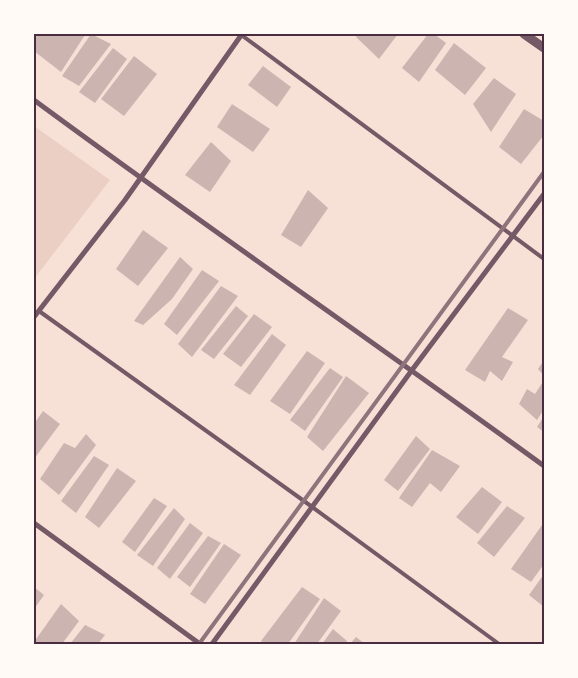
<svg xmlns="http://www.w3.org/2000/svg" width="578" height="678" font-family="'Asap Condensed',sans-serif">
	<style>
		.green { fill: #ebcfc5 }
		.building { fill: #ccb4b1 }
		.lines { fill: none; stroke-linecap: round; stroke-linejoin: round }
		.service { stroke: #755966; stroke-width: 4 }
		.minor { stroke: #755966; stroke-width: 5 }
		.tertiary { stroke: #755966; stroke-width: 9 }
		.rail { stroke: #8f747c; stroke-width: 4 }
		.neatline { fill: none; stroke: #4a2c40; stroke-width: 2 }
	</style>
	<rect width="100%" height="100%" fill="#f7e1d7"/>
	<path class="green" d="M34,126L110,180L34,279Z"/>
	<g class="building">
		<path d="M39,34H83L85,35L61,72L34,51V39Z"/>
		<path d="M91,34L111,44L79,86L62,76Z"/>
		<path d="M358,34H398L379,59L356,37Z"/>
		<path d="M428,34H434L446,43L419,82L402,68Z"/>
		<path d="M454,43L486,68L465,95L435,70Z"/>
		<path d="M113,48L127,59L95,103L79,92Z"/>
		<path d="M134,56L157,74L124,116L101,99Z"/>
		<path d="M263,66L291,87L277,107L248,85Z"/>
		<path d="M494,78L516,94L491,132L473,104Z"/>
		<path d="M232,104L270,129L253,152L217,127Z"/>
		<path d="M524,109L544,121V135L521,164L499,147Z"/>
		<path d="M211,142L231,161L210,192L185,175Z"/>
		<path d="M308,190L328,208L301,247L281,235Z"/>
		<path d="M143,230L168,248L138,286L116,269Z"/>
		<path d="M180,257L193,269L172,299L143,325L134,321Z"/>
		<path d="M202,270L219,281L177,335L164,324Z"/>
		<path d="M221,286L238,296L192,357L178,344Z"/>
		<path d="M236,306L248,316L214,359L201,350Z"/>
		<path d="M508,308L528,320L502,357L513,362L502,381L490,371L485,382L465,370Z"/>
		<path d="M254,314L272,327L241,367L223,354Z"/>
		<path d="M272,334L286,345L250,395L234,385Z"/>
		<path d="M307,351L325,363L290,414L270,401Z"/>
		<path d="M544,360V376L538,369Z"/>
		<path d="M330,368L343,377L305,431L290,420Z"/>
		<path d="M346,376L369,393L323,451L307,437Z"/>
		<path d="M544,380V409L537,420L519,404L527,389L535,394Z"/>
		<path d="M43,411L60,424L34,459V424Z"/>
		<path d="M544,416V432L537,427Z"/>
		<path d="M86,434L96,445L59,495L40,479L64,443L75,448Z"/>
		<path d="M416,436L430,449L398,491L384,480Z"/>
		<path d="M432,450L460,466L441,492L430,483L412,507L399,498Z"/>
		<path d="M94,456L109,465L76,513L61,501Z"/>
		<path d="M117,468L136,481L99,528L85,517Z"/>
		<path d="M482,487L502,502L478,534L456,517Z"/>
		<path d="M154,498L167,506L135,552L122,542Z"/>
		<path d="M507,506L525,518L494,557L477,543Z"/>
		<path d="M174,508L185,519L153,566L137,555Z"/>
		<path d="M190,523L203,533L170,579L157,568Z"/>
		<path d="M542,525L544,526V564L531,582L511,569Z"/>
		<path d="M208,536L221,543L190,587L177,577Z"/>
		<path d="M224,544L241,555L205,604L190,594Z"/>
		<path d="M544,574V607L529,595Z"/>
		<path d="M34,587L44,595L34,609Z"/>
		<path d="M302,587L320,599L288,644H265L261,641Z"/>
		<path d="M324,598L341,611L317,644H294Z"/>
		<path d="M61,604L79,621L62,644H34V642Z"/>
		<path d="M85,625L105,635L98,644H70Z"/>
		<path d="M333,629L347,641L345,644H322Z"/>
		<path d="M356,637L365,644H350Z"/>
	</g>
	<g class="lines">
		<g class="service">
			<path d="M240,34L544,259"/>
			<path d="M39,311L304,501L499,644"/>
		</g>
		<g class="minor">
			<path d="M34,100C202,224 375,343 544,466"/>
			<path d="M34,317L125,200L242,34"/>
			<path d="M34,523L200,644"/>
			<path d="M212,644L412,370L544,194"/>
		</g>
		<path class="tertiary" d="M524,34L544,48"/>
		<path class="rail" d="M199,644L544,172"/>
	</g>
	<rect width="578" height="678" fill="none" stroke="#fffaf5" stroke-width="70"/>
	<rect x="35" y="35" width="508" height="608" class="neatline"/>
</svg>
